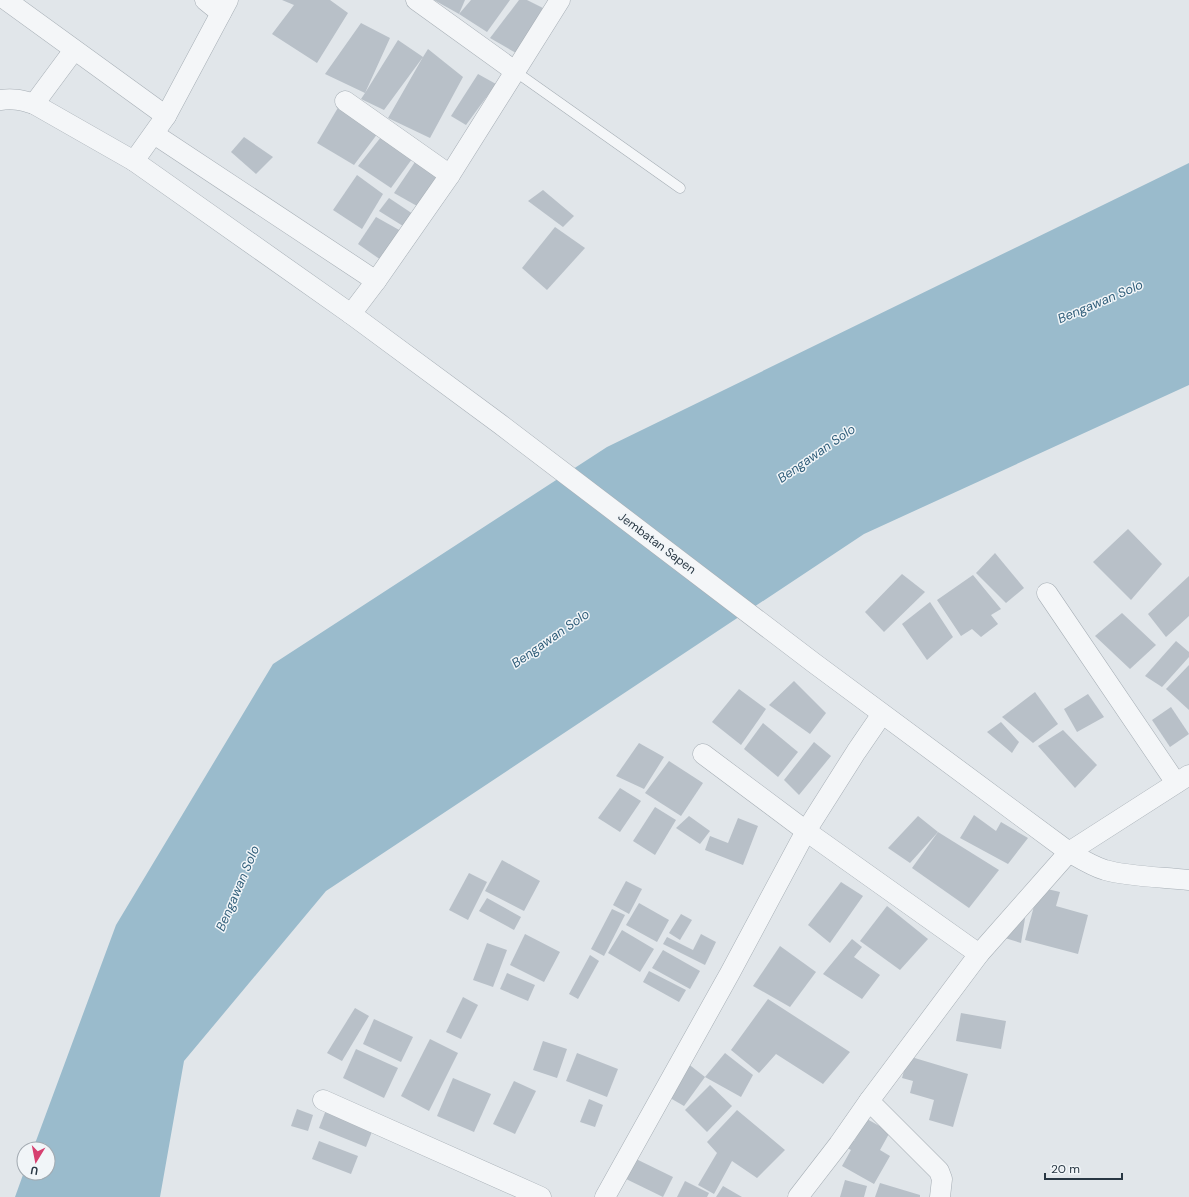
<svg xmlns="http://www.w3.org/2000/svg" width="1189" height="1197" font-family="'DM Sans',sans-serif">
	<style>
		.water { fill: #9abbcc }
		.building { fill: #b8c0c8 }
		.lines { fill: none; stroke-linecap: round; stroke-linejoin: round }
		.service-casing { stroke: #a6aeb5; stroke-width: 11 }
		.minor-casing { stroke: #a6aeb5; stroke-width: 21 }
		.service { stroke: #f4f6f8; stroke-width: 10 }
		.minor { stroke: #f4f6f8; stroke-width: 20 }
		.labels { text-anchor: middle; stroke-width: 3; stroke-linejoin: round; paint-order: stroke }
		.street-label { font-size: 12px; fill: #283743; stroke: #f1f5f8 }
		.water-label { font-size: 13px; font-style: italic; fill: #305e7a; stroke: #f1f5f8 }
	</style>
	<rect width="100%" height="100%" fill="#e1e6ea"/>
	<path class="water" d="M1189,163V385L864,534L326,891L184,1061L160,1197H15L24,1172V1173H48V1149H33L116,925L273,664L607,447Z"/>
	<g class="building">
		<path d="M282,0H330L348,13L317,63L272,34L294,5Z"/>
		<path d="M434,0H465L459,14Z"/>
		<path d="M471,0H510L487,32L459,14Z"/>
		<path d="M519,0H527L543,8L516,53L490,38Z"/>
		<path d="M361,23L390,38L365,93L398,40L423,57L428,49L463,77L430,138L388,118L423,57L384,110L361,99L365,93L325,74Z"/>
		<path d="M478,74L496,84L466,125L451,116Z"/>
		<path d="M339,106L378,133L354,165L317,143Z"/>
		<path d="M244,137L273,157L256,174L231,152Z"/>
		<path d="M381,137L412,159L391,188L358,166Z"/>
		<path d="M415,162L439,178L417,206L394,193Z"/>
		<path d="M357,175L383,194L362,229L333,210Z"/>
		<path d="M543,190L574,216L563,227L528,201Z"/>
		<path d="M389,198L413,214L403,226L379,211Z"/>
		<path d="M376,217L401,231L381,260L358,244Z"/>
		<path d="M555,227L585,248L547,290L522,268Z"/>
		<path d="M1128,529L1162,564L1131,600L1093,562Z"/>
		<path d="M995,553L1024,588L1006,603L976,573Z"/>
		<path d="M902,574L925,592L884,632L865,612Z"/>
		<path d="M973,575L1001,609L991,615L998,624L981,637L972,629L961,636L937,600Z"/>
		<path d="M1189,576V616L1166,637L1148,614Z"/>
		<path d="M930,602L953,637L927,660L902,624Z"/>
		<path d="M1122,613L1156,645L1130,669L1095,636Z"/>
		<path d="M1176,641L1189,652V657L1162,687L1145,676Z"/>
		<path d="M1189,665V710L1166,689Z"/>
		<path d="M794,681L826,713L810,734L769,705Z"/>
		<path d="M739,689L766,709L741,745L712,722Z"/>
		<path d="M1035,692L1058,724L1033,743L1002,717Z"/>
		<path d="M1088,694L1104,717L1077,732L1064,709Z"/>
		<path d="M1171,707L1189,734L1170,747L1152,720Z"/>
		<path d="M1001,722L1019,742L1012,753L987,732Z"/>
		<path d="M763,723L798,752L778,777L744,749Z"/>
		<path d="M1063,730L1097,765L1075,788L1038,746Z"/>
		<path d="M814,742L831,756L799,795L784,780Z"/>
		<path d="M639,743L664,757L644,789L616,776Z"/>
		<path d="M669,761L703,783L681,816L645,793Z"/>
		<path d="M620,788L641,801L620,832L598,818Z"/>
		<path d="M655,807L676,820L655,855L633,841Z"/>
		<path d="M974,815L996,831L1001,822L1028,838L1008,864L960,838Z"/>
		<path d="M689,816L710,831L700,844L676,828Z"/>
		<path d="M918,816L938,832L910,863L888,848Z"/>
		<path d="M738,818L758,826L743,865L705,850L710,836L728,843Z"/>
		<path d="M938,832L999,870L969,908L912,868Z"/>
		<path d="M502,860L540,881L524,911L485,891Z"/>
		<path d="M469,873L487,882L468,920L449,910Z"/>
		<path d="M626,881L642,889L629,914L613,905Z"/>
		<path d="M841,882L863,896L830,943L808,925Z"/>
		<path d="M1039,887L1060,892L1056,906L1088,915L1078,954L1025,940Z"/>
		<path d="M487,898L521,917L514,930L479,911Z"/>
		<path d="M1028,900L1021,943L1005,938Z"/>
		<path d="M639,903L669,920L657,942L626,925Z"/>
		<path d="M887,906L928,939L900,970L860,941Z"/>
		<path d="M612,909L625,915L604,956L591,949Z"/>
		<path d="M681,914L692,920L680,940L669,933Z"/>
		<path d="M622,930L654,949L640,972L608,953Z"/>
		<path d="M525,934L560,952L544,982L510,965Z"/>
		<path d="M701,934L716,942L705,965L663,944L667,937L693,950Z"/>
		<path d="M852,939L862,947L854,957L880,975L862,999L823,974Z"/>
		<path d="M487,943L507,950L493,987L473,980Z"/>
		<path d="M780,946L816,972L790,1007L753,986Z"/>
		<path d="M663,950L700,971L690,989L652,968Z"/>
		<path d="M590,955L599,961L578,999L569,994Z"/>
		<path d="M649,971L686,990L679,1002L643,982Z"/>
		<path d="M507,973L535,985L528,1001L500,989Z"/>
		<path d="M463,997L478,1005L461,1039L446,1032Z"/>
		<path d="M768,999L850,1052L823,1084L776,1054L759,1073L731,1050Z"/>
		<path d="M355,1008L369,1016L342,1061L327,1053Z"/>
		<path d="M961,1013L1006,1021L1001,1049L956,1041Z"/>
		<path d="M374,1019L413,1037L401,1062L363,1044Z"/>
		<path d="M430,1039L458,1053L429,1111L401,1096Z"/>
		<path d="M543,1041L567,1049L557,1078L533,1070Z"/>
		<path d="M356,1049L398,1068L384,1098L343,1078Z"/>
		<path d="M577,1053L618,1069L607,1097L566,1081Z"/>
		<path d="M725,1053L753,1075L741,1097L705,1077Z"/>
		<path d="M908,1056L968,1074L953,1127L929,1120L934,1100L910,1093L913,1081L902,1078Z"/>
		<path d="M682,1059L705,1077L684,1106L658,1091Z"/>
		<path d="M453,1078L491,1094L474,1132L437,1116Z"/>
		<path d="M514,1081L536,1091L515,1134L493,1124Z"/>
		<path d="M710,1085L732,1106L707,1132L685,1110Z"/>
		<path d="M589,1099L603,1105L595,1127L580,1122Z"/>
		<path d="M297,1109L313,1115L308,1131L291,1126Z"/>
		<path d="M326,1110L373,1129L366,1147L319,1128Z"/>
		<path d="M737,1110L785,1150L757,1178L732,1161L714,1194L698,1185L717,1153L707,1142Z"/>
		<path d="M867,1119L890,1132L880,1150L890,1156L874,1184L842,1166L851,1150L839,1144L844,1135L854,1141Z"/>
		<path d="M319,1141L358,1156L351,1174L312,1159Z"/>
		<path d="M634,1158L673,1177L663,1197L624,1178Z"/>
		<path d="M845,1180L867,1186L864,1197H840Z"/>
		<path d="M685,1181L709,1193L707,1197H677Z"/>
		<path d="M880,1183L920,1195V1197H875Z"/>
		<path d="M723,1186L742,1197H716Z"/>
	</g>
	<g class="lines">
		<defs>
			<path id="service" d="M516,72L680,188"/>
			<g id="minor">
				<path d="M6,0L166,116"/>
				<path d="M205,0L221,13"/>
				<path d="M416,0L516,72"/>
				<path d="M0,100C13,98 22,100 34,104L134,161L166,116L228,0"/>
				<path d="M345,101L450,175"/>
				<path d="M34,104L74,50"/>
				<path d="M154,134L376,281L450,175L560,0"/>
				<path d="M134,161L351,314L500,424L814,663L1069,852C1081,859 1092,866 1105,870C1130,877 1163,877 1189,880"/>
				<path d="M351,314L376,281"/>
				<path d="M1047,593L1176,783"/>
				<path d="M703,754L806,831L979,954"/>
				<path d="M323,1100L541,1197"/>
				<path d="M869,1101L939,1171L942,1179L940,1197"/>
				<path d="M605,1197L730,973L806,831L856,752L882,714"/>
				<path d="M798,1197L839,1144L869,1101L979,954L1069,852L1189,775"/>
			</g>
		</defs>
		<use href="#service" class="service-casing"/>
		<use href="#minor" class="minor-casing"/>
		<use href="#service" class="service"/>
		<use href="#minor" class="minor"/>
	</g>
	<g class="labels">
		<g class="street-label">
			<text transform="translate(657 543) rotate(37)" y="4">Jembatan Sapen</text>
		</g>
		<g class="water-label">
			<text transform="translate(1100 301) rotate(-23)" y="5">Bengawan Solo</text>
			<text transform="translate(816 453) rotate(-35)" y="5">Bengawan Solo</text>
			<text transform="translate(550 638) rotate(-35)" y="5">Bengawan Solo</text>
			<text transform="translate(237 888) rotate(-67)" y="5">Bengawan Solo</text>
		</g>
	</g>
	<g transform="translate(36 1161) rotate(190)"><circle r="19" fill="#f1f5f8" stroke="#a1a9b0"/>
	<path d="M0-3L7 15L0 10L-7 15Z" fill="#d64070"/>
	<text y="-6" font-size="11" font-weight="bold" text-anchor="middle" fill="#283743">U</text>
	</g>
	<path d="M1045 1173v6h77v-6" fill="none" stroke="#283743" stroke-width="2"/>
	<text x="1051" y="1173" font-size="12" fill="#283743" stroke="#f1f5f8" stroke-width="3" paint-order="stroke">20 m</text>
</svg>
